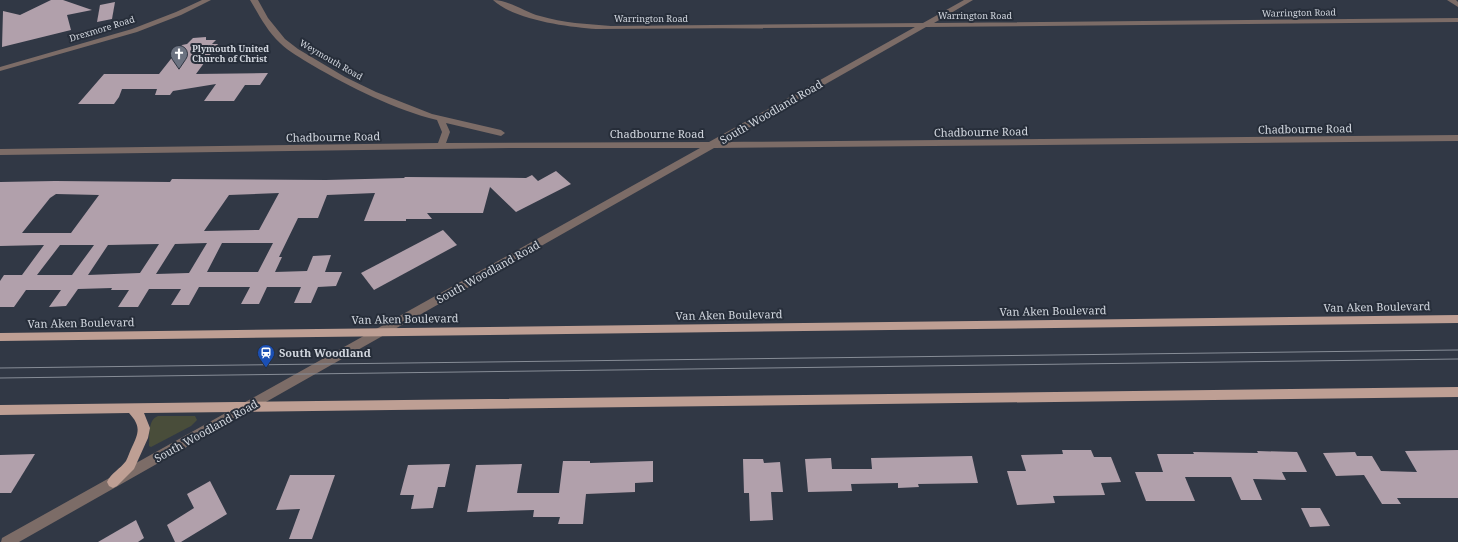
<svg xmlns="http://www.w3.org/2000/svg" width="1458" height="542" font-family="'Noto Serif',serif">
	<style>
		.green { fill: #494d3a }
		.building { fill: #b1a0ab; fill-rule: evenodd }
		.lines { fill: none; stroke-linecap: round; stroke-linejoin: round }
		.minor { fill: #7c6c67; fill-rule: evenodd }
		.major { fill: #be9f94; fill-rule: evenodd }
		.tram { stroke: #878d97; stroke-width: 1 }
		.labels { text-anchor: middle; stroke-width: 4; stroke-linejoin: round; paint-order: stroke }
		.far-street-label { font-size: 9px; fill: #d1d6de; stroke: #272e3a }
		.far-poi-label { font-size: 9px; font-weight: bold; fill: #d1d6de; stroke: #272e3a; text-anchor: start }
		.street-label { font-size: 11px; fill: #d1d6de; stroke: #272e3a }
		.poi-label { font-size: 11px; font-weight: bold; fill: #d1d6de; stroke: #272e3a; text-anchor: start }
	</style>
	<rect width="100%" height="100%" fill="#313845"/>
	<path class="green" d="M158,416H195L197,420L191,426L151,447L149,446C150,437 147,420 158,416Z"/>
	<g class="building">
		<path d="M51,0H63L92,10L67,15L71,30L2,47L3,11L20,15Z"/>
		<path d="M115,2L112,19L97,22L100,5Z"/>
		<path d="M206,37V40H216L212,44H218L196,74L268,73L260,85H245L234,101H204L216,84L173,91L170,95H155L157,89H122L119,97L114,104H78L104,74H159L182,45L187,44L193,38Z"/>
		<path d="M556,171L571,184L516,212L490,187L483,213H427L432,219H406V221H364L375,193L327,195L318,218H298L279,257H282L275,272L307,271L313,256L331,255L325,272H342L336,286L318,287L311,303H294L301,287H267L259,304H241L250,287H199L189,305H171L181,289H149L138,307H118L129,290H111L112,288L78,289L66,306L49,307L61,290H26L14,307H0V281L4,275H22L44,245L0,246V182L55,181L170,182L172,179L326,180L404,178L405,177L526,178L532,175L538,181ZM279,193L259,230L204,231L229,195ZM56,194L99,195L71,233H22L50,198ZM207,243L189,273L156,274L175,244ZM222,243H273L258,272H207ZM159,244L140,273L88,275L108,245ZM60,245H94L72,275H37Z"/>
		<path d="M443,230L457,245L374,290L361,273Z"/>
		<path d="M1062,450H1091L1094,457H1111L1121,482L1101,483L1105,495L1053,496L1055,503L1017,505L1007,471H1026L1021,455L1063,454Z"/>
		<path d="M1458,450V498H1397L1401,504H1382L1364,475L1336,476L1323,453L1355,452L1357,456H1372L1381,471L1417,472L1405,451Z"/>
		<path d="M1257,451L1297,452L1307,472H1282L1286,480L1253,479L1262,500H1241L1231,477H1185L1195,501H1146L1135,472H1163L1157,454H1194L1193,452L1258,453Z"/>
		<path d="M35,454L11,493H0V455Z"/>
		<path d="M972,456L978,483L918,484L919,487L898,488V483L851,484L852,491L808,492L805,459L831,458L832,469H872L871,458Z"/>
		<path d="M743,459H763L764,463L780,462L783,492H771L773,520L750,521L749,493H744Z"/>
		<path d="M563,461H590V463L653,461V482L635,483V492L586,494L583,524H558L560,517H533L534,510L467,512L476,465L522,464L517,493H559Z"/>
		<path d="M450,464L445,487H438L433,508L411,509L414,495H400L408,465Z"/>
		<path d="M290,475H335L312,539H289L300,509L276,510Z"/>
		<path d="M210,481L227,514L181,542H175L167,525L194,508L187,494Z"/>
		<path d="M1301,508H1320L1330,526L1310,527Z"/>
		<path d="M136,520L144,538L138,542H98Z"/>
	</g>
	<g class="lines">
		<g class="minor">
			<path d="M202,0H211L181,15L137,32L0,71V67L132,29L176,12Z"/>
			<path d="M250,0H258L268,18L285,39L298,49L345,77L376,92L432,114L501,130L505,133L501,136L446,123L450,132L446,143L709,142L915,27L596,29C568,27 514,20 493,0C509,0 525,12 540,16C563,23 587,24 611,26L923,23L964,0H973L934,23L1458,18V22L926,27L724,142L1458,135V141L714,148L19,542H1L2,538L700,148H512L0,155V149L438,143L442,132L437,120C395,110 350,87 312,65C301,58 289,52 280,43C267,31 259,15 250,0Z"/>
			<path d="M1447,0H1456L1458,2V7Z"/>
		</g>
		<g class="major">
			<path d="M1458,315V323L0,341V333Z"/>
			<path d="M1458,387V397L144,413L150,428L148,438L134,469L117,486L113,488L109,486L107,482C111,473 120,469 126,461C128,457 130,451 132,447C139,432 141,426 129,413L0,415V405Z"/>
		</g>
		<g class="tram">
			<path d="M0,368L1458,350"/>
			<path d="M0,378L1458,359"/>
		</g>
	</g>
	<defs>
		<symbol id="church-pin" viewBox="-11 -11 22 30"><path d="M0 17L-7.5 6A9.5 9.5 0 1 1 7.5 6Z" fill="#6b7280" stroke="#272e3a"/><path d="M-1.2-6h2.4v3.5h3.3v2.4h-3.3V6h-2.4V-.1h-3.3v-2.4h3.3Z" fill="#fff"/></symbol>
		<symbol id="station-pin" viewBox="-11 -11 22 30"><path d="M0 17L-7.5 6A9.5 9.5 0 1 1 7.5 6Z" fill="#1a4fb4" stroke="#272e3a"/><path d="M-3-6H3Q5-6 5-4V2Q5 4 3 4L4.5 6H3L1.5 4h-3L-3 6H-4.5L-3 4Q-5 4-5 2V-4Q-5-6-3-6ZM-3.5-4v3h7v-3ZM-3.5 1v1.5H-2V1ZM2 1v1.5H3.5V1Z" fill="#fff"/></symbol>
	</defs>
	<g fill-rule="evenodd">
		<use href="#church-pin" x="169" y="44" width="20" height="27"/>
		<use href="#station-pin" x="256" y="343" width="20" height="27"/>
	</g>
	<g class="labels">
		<g class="far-street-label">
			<text transform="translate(1299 13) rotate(-1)" y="3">Warrington Road</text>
			<text x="975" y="19">Warrington Road</text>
			<text x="651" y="22">Warrington Road</text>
			<text transform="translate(102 29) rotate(-17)" y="3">Drexmore Road</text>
			<text transform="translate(331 60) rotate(30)" y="3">Weymouth Road</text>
		</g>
		<g class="far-poi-label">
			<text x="192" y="52">Plymouth United<tspan x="192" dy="10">Church of Christ</tspan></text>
		</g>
		<g class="street-label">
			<text transform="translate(771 112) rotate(-30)" y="4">South Woodland Road</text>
			<text transform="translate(1305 129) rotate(-1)" y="4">Chadbourne Road</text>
			<text transform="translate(981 132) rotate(-1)" y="4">Chadbourne Road</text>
			<text x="657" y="138">Chadbourne Road</text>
			<text transform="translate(333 137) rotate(-1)" y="4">Chadbourne Road</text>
			<text transform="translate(488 272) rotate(-29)" y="4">South Woodland Road</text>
			<text transform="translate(1377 307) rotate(-1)" y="4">Van Aken Boulevard</text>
			<text transform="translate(1053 311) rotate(-1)" y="4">Van Aken Boulevard</text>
			<text transform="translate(729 315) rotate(-1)" y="4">Van Aken Boulevard</text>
			<text transform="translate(405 319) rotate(-1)" y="4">Van Aken Boulevard</text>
			<text transform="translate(81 323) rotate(-1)" y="4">Van Aken Boulevard</text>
			<text transform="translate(206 431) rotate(-29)" y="4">South Woodland Road</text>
		</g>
		<g class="poi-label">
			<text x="279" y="357">South Woodland</text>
		</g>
	</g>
</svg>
